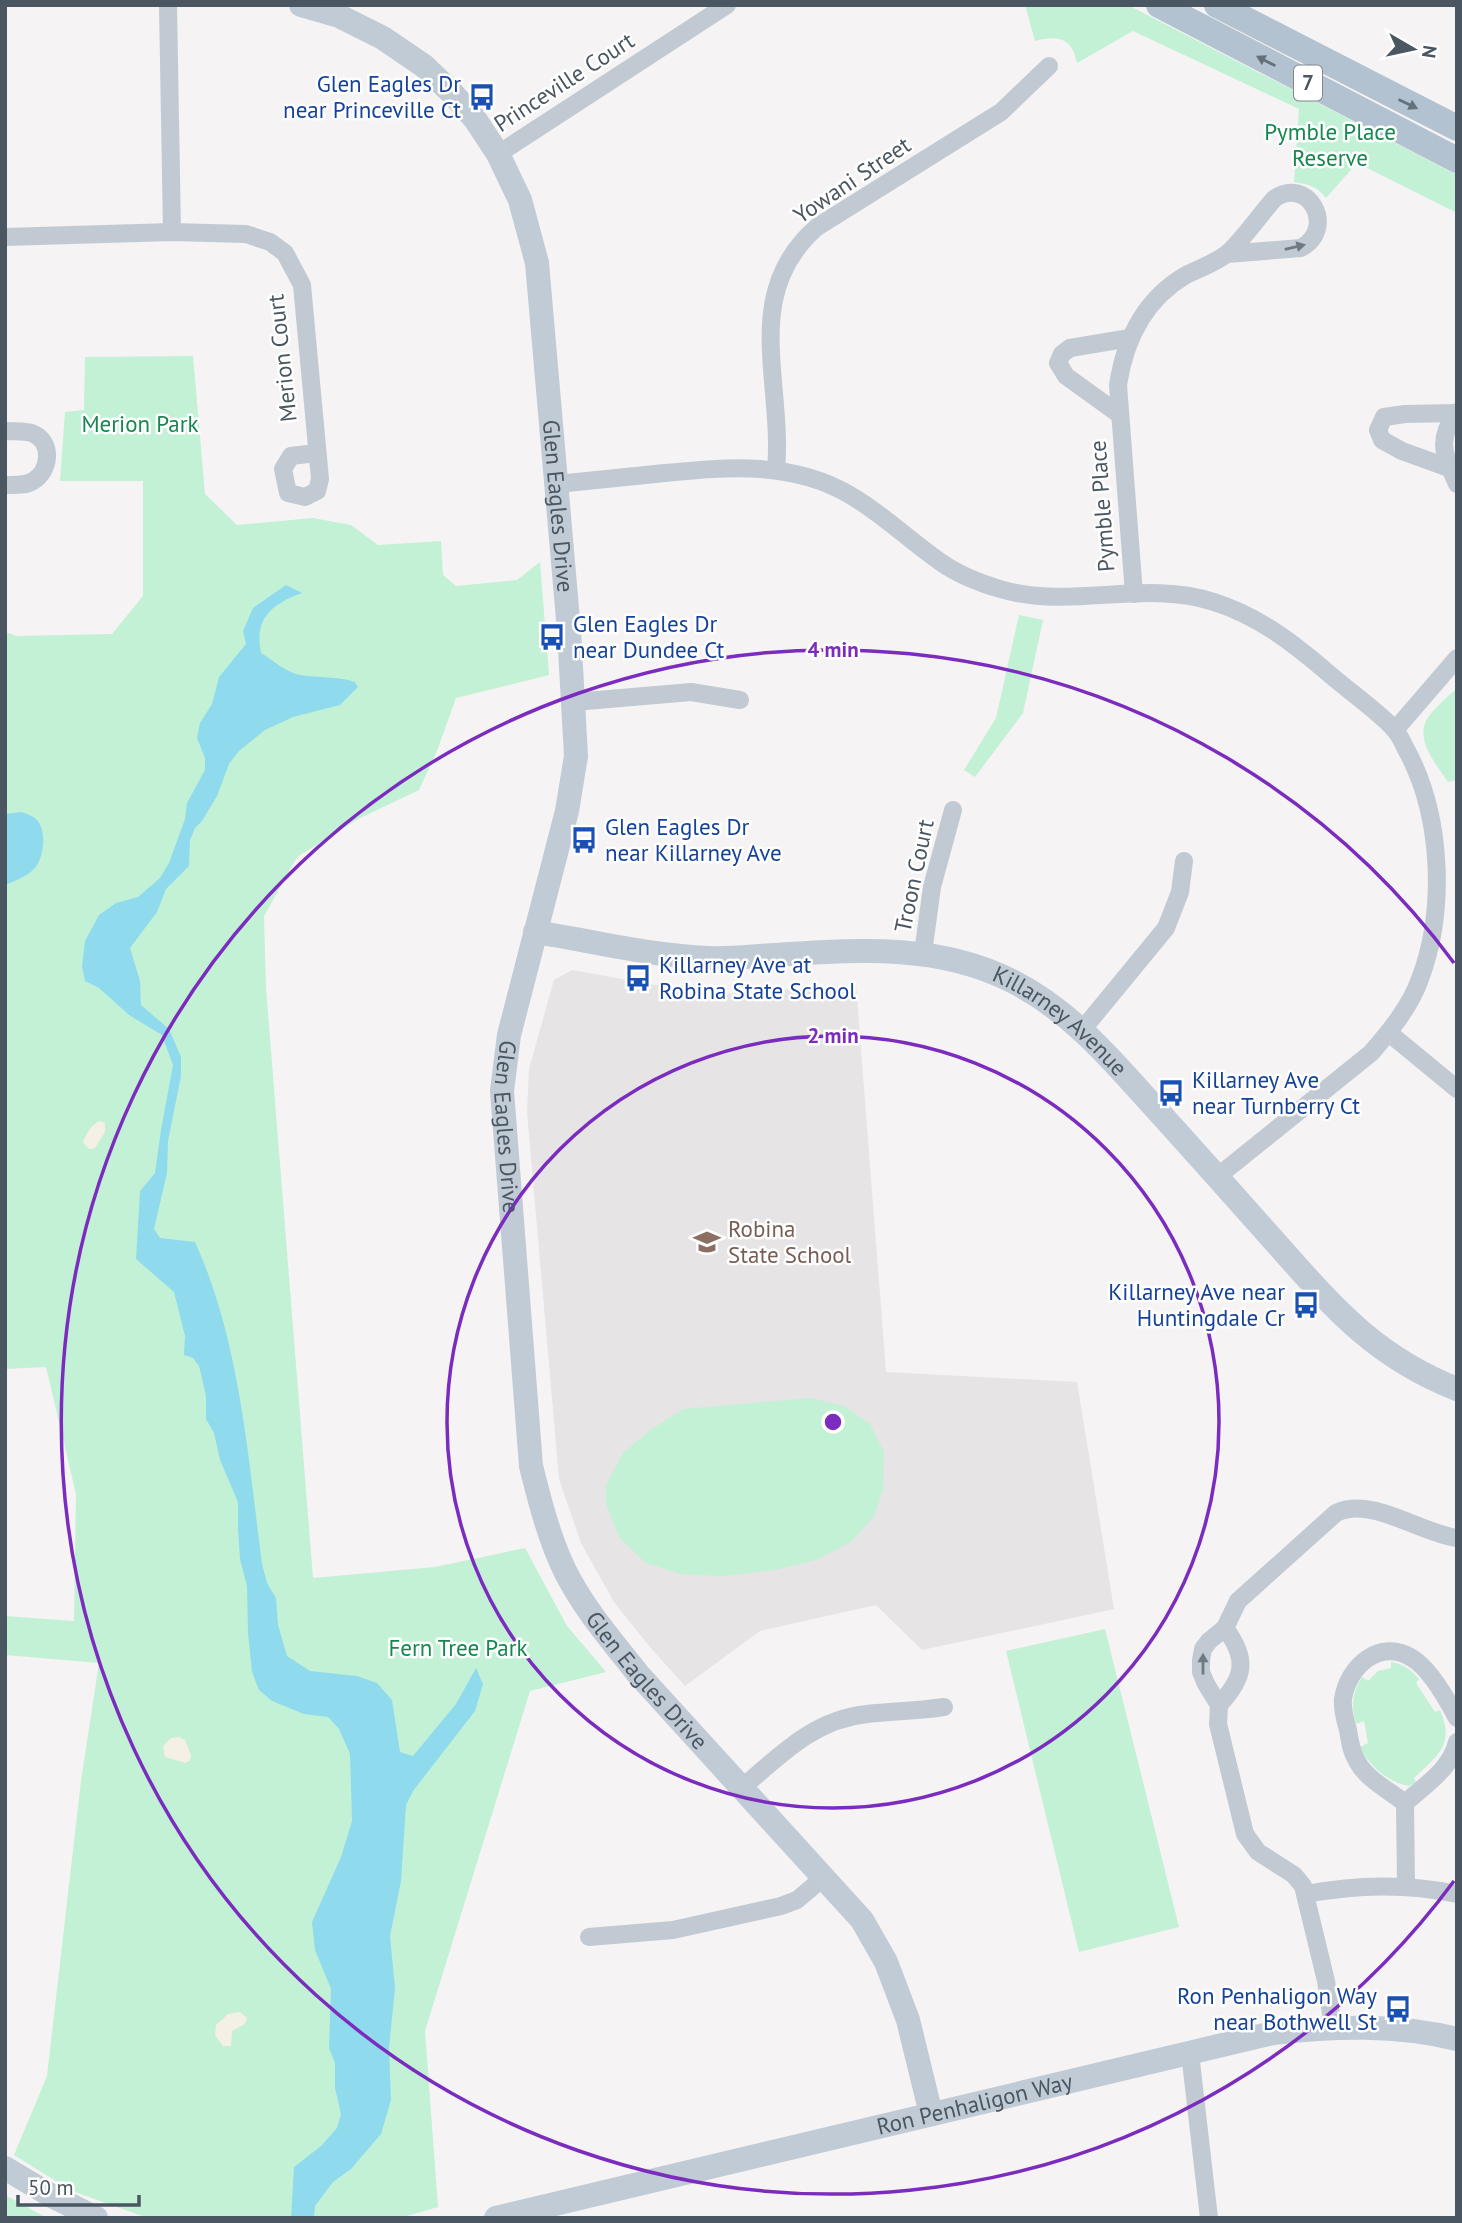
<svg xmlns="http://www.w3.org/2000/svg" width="1462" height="2223" font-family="'PT Sans',sans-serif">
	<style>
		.education { fill: #e6e4e5 }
		.green { fill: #c3f1d5 }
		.sand { fill: #f5f0e5 }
		.water { fill: #90daee }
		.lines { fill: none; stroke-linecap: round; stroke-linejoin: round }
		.street { stroke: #c1cad2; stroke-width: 18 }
		.secondary { stroke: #c1cbd6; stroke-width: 24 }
		.primary { stroke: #b3c2d1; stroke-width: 26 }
		.oneway { fill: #64717d }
		.oneway2 { fill: #6e7983 }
		.ring { fill: none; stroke: #7b2cbf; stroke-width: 3.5 }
		.labels { text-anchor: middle; stroke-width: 5; stroke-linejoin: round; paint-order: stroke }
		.shield { fill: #fff; stroke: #808990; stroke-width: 2 }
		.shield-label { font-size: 21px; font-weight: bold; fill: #4a5661 }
		.street-label { font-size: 23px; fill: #4a5661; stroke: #fff }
		.transit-label { font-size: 23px; fill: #164399; stroke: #fff; text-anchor: start }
		.park-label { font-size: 23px; fill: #17864f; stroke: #fff }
		.education-label { font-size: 23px; fill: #785e54; stroke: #fff; text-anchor: start }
		.centre { fill: #7b2cbf; stroke: #fff; stroke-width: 3.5 }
		.ring-label { font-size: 21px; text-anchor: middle; font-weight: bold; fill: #7b2cbf; stroke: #fff; stroke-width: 5; stroke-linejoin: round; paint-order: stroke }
	</style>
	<rect width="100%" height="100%" fill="#f5f3f3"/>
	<path class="education" d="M572,970L695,992L721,994L856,985L886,1372L1077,1382L1114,1609L922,1650L876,1605L760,1631L685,1686L649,1646L614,1602L581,1543L559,1479L527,1112L529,1069L554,980Z"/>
	<g class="green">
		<path d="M1025,5H1128L1457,175V213L1357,163L1326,198C1317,186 1308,184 1294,182L1299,109L1133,31L1077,63C1072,38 1058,35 1035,41Z"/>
		<path d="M193,356L205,494L237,525L313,518L351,525L378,545L441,541L443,575L456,586L517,580L540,562L549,675L456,698L437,751L419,790L358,819L297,857L264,916L266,988L313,1578L435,1567L525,1548L567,1626L606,1672L530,1691L425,2031L438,2207L400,2218H148L72,2191L14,2155L47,2076L81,1781L99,1663L5,1655V1616L74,1621L76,1494L46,1367L5,1369V632L17,636L112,634L143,596V481H60L65,412L84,410L85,357Z"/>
		<path d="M1019,615L1043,620L1023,713L975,777L964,770L996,718Z"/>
		<path d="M1457,688V780L1448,782C1437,765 1416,742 1426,721C1432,709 1448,697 1457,688Z"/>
		<path d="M810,1398L844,1406L870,1424L884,1452L883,1490L874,1516L851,1542L816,1560L775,1570L720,1576L680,1574L646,1563L619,1537L606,1504V1485L623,1453L652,1429L683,1409Z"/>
		<path d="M1105,1629L1179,1927L1079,1952L1006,1651Z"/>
		<path d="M1391,1662C1404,1664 1411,1670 1419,1679L1416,1683L1435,1712L1440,1710C1455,1745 1438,1755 1414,1778L1416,1782L1409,1786C1388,1782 1369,1766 1360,1747L1368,1743L1364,1721L1356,1724C1351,1706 1352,1693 1362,1677L1368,1681L1378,1671L1391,1668Z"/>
		<path d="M5,2195L47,2218H5Z"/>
	</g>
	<g class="sand">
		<path d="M101,1121L105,1123V1132L95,1148L89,1149L83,1142C86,1134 93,1122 101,1121Z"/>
		<path d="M179,1737L185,1740L191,1755L190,1760L186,1763L165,1757L163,1746L171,1738Z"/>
		<path d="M240,2012L247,2018L245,2024L232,2031L231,2046H223L215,2035L216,2025L228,2014Z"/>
	</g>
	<g class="water">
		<path d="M286,585L302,593C271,604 254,619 261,653C274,661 286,672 300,675C318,678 337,676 355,682L358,687L340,705L293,717L265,730L239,751L229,764L217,796L202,821L195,828L190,840L189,866L166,889L157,912L130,948L140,981L141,1005L169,1029L181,1057V1076L168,1141L167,1173L154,1229L160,1238L195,1242C240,1341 248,1457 262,1564L267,1583L276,1598L278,1625L287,1656L310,1671L357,1676L377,1683L392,1700L400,1752L413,1756L456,1704L476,1668L483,1684L475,1711L413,1791L406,1805L401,1881L390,1936L395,1988L389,2048L391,2100L381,2134L351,2169L333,2182L315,2206L314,2218H291L294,2167L321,2146L337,2128L341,2114L335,2088V2063L329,2048L331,1989L315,1950L312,1922L341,1857L352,1821L350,1754L339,1729L328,1717L304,1714L272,1701L259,1690L252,1672L248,1633L247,1586L240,1559L238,1529V1502L220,1460L214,1433L206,1419V1396L199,1366L193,1358L184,1355L185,1336L174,1292L136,1259L140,1191L155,1173L161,1130L173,1065L162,1035L129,1015L99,988L85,981L82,966L85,941L99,915L116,903L138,897L160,878L169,863L185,819L187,803L205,770V758L197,738L200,723L212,704L219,677L246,644L243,631L253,608Z"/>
		<path d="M22,812C27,814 33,816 37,820C47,831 44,857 35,868C28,876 15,881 5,885V814Z"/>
	</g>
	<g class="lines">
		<g class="street">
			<path d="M168,5L172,232"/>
			<path d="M498,154L727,5"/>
			<path d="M5,237L172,232L246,234L270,242L285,253L302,285L320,479L317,491L305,497L288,493L283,469L291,456L316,453"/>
			<path d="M1457,412C1436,440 1444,455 1457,484"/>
			<path d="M1120,415L1066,376L1058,363L1062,354L1070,348L1130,338"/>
			<path d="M5,431C14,432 26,430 34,434C53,443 50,471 33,481C25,486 14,485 5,485"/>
			<path d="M1449,468L1402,451L1382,440L1378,430L1384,417L1405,414L1456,413"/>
			<path d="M776,470C784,382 740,294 817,227L1001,112L1049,66"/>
			<path d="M557,484C593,480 629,477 665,473C728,467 793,461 850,495C883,514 911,542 942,563C959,575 980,583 1000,589C1070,610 1145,579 1214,602C1258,616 1292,642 1327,672C1346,689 1378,711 1394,729C1400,735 1403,744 1407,751C1442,816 1446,910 1420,979C1410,1007 1390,1031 1371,1053L1217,1177"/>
			<path d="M1134,594L1118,385C1125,339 1145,299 1186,275C1200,268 1218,262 1229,252C1245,237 1259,216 1274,199C1307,175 1338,227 1301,248L1227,254"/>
			<path d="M574,702L691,692L740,700"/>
			<path d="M1395,730L1457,658"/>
			<path d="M923,953L932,887L953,810"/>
			<path d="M1083,1029L1166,928L1180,892L1184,861"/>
			<path d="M1389,1033L1457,1089"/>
			<path d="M1219,1705C1245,1677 1248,1659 1225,1628"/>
			<path d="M742,1788C780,1755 815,1719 867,1714C893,1711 919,1711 944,1707"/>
			<path d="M1405,1803C1390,1791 1366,1779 1357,1761C1351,1752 1350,1741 1348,1730C1345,1720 1342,1709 1343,1699C1348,1666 1380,1638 1412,1658C1429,1668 1448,1701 1457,1718"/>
			<path d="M1406,1885L1405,1803C1425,1785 1451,1769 1457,1742"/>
			<path d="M1305,1894C1358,1885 1404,1883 1457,1894"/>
			<path d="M589,1937L673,1930L781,1906L797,1900L823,1878"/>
			<path d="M1333,2027L1326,1981L1303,1886L1294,1875L1258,1852L1245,1834L1218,1724L1219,1705L1206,1684L1201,1672V1660L1203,1649L1209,1641L1225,1628L1238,1601L1336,1513C1372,1496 1419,1533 1457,1538"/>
			<path d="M1190,2053L1209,2218"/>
		</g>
		<g class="secondary">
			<path id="s1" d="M301,5L339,16L383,38L424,66L453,94L475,119L498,154L520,200L537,263L569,631L576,756L567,811L509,1035L502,1091L531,1466C540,1502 549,1538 565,1571C584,1609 612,1641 638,1674L862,1920L886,1962L908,2020L931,2114"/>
			<path id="s2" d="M535,932C593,941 651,956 709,958C731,959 753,956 775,955C856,950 937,943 1012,981C1067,1009 1107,1054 1147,1099C1188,1144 1228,1189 1268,1234C1328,1301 1370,1355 1457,1389"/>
			<path d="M5,2168L50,2195L96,2218"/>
			<path id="s3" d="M496,2218L1273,2033C1335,2026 1396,2024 1457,2039"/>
		</g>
		<g class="primary">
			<path d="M1159,5L1457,160"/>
			<path d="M1217,5L1457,128"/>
		</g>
	</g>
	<defs><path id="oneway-solid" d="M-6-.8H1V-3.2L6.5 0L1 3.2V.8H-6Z" transform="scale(1.75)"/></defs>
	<g class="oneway">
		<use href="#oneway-solid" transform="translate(1266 61) rotate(-153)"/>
		<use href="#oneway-solid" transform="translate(1408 104) rotate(26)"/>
	</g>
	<g class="oneway2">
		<use href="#oneway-solid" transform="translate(1295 247) rotate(-13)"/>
		<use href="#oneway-solid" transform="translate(1203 1664) rotate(-90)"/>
	</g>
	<g class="ring">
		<circle cx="833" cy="1422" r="386"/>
		<path d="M1454 1881A772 772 0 1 1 1454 963"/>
	</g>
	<defs>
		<symbol id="bus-bare" viewBox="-9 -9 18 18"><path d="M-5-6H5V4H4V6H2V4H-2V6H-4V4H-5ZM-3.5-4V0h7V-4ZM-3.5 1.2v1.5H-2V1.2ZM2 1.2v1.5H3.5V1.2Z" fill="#1a4fb4" stroke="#fff" stroke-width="2.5" paint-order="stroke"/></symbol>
		<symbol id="school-bare" viewBox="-9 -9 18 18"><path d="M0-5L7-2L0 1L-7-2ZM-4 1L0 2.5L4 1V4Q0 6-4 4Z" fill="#8d6e63" stroke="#fff" stroke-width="2.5" paint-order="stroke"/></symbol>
	</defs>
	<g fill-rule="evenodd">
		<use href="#bus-bare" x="463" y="78" width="38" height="38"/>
		<use href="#bus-bare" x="533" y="618" width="38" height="38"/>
		<use href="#bus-bare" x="565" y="821" width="38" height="38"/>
		<use href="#bus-bare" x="619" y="959" width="38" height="38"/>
		<use href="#bus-bare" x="1152" y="1074" width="38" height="38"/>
		<use href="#school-bare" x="688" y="1223" width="38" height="38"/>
		<use href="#bus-bare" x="1287" y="1286" width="38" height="38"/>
		<use href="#bus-bare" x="1379" y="1990" width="38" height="38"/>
	</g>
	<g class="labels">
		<rect class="shield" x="1294" y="65.5" width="28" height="35" rx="5"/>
		<g class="shield-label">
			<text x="1308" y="90">7</text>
		</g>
		<g class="street-label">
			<text transform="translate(564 82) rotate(-33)" y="8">Princeville Court</text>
			<text transform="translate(852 180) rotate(-34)" y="8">Yowani Street</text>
			<text transform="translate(282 358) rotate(-96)" y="8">Merion Court</text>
			<text dy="8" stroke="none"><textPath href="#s1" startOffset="614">Glen Eagles Drive</textPath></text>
			<text transform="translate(1102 506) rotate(-94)" y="8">Pymble Place</text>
			<text transform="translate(914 876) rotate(-78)" y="8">Troon Court</text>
			<text dy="8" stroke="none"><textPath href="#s2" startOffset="546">Killarney Avenue</textPath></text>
			<text dy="8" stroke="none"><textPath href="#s1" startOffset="1244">Glen Eagles Drive</textPath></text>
			<text dy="8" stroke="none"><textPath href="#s1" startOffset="1832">Glen Eagles Drive</textPath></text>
			<text dy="8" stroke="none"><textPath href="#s3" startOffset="492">Ron Penhaligon Way</textPath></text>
		</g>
		<g class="transit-label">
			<text x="461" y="92" text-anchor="end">Glen Eagles Dr<tspan x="461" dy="26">near Princeville Ct</tspan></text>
			<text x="573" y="632">Glen Eagles Dr<tspan x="573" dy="26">near Dundee Ct</tspan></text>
			<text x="605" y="835">Glen Eagles Dr<tspan x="605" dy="26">near Killarney Ave</tspan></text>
			<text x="659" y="973">Killarney Ave at<tspan x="659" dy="26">Robina State School</tspan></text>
			<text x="1192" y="1088">Killarney Ave<tspan x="1192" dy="26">near Turnberry Ct</tspan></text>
			<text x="1285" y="1300" text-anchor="end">Killarney Ave near<tspan x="1285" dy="26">Huntingdale Cr</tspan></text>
			<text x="1377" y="2004" text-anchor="end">Ron Penhaligon Way<tspan x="1377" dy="26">near Bothwell St</tspan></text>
		</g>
		<g class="park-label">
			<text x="1330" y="140">Pymble Place<tspan x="1330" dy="26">Reserve</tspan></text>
			<text x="140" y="432">Merion Park</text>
			<text x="458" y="1656">Fern Tree Park</text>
		</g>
		<g class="education-label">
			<text x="728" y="1237">Robina<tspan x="728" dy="26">State School</tspan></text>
		</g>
	</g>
	<circle cx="833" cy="1422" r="10" class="centre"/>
	<g class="ring-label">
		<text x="833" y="657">4 min</text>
		<text x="833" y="1043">2 min</text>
	</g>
	<rect width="1462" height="2223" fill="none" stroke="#4a5661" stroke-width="14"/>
	<g transform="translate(1413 49) rotate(99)" stroke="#ffffff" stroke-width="5" paint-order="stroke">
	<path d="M0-5L12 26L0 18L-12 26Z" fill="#4a5661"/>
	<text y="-10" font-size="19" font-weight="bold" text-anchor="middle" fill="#4a5661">N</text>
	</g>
	<path d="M18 2195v10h121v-10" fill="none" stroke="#4a5661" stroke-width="3.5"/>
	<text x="28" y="2195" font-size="21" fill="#4a5661" stroke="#ffffff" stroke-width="5" paint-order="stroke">50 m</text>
</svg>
